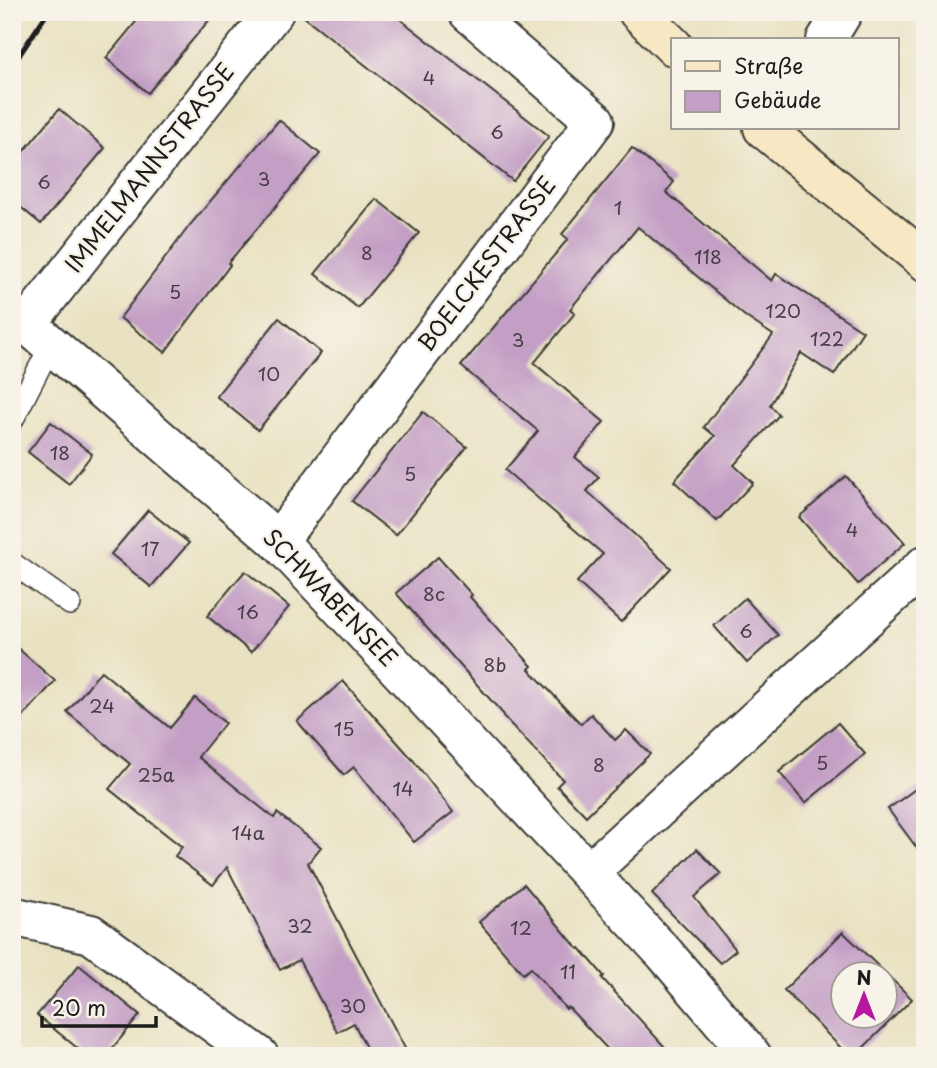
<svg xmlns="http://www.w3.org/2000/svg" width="937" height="1068" font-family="'Playpen Sans',sans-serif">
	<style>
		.building { fill: #c39ec5; fill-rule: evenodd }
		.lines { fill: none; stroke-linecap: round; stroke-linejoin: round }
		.service-casing { stroke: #3b3a35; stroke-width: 24 }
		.minor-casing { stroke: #3b3a35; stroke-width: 42 }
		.secondary-casing { stroke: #3b3a35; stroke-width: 42 }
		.service { stroke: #fff; stroke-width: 21 }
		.minor { stroke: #fff; stroke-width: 38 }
		.secondary { stroke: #f7e8c3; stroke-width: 38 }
		.rail { stroke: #1c1c1c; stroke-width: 5 }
		.labels { text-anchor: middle; stroke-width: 5; stroke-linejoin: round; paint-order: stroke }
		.number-label { font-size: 19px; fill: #463c46 }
		.street-label { font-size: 23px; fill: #1c1c1c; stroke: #f7f3e8 }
	</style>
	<rect width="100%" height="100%" fill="#f7f3e8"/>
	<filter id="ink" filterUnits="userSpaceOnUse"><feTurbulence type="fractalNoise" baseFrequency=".0143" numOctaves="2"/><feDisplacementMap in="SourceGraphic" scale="14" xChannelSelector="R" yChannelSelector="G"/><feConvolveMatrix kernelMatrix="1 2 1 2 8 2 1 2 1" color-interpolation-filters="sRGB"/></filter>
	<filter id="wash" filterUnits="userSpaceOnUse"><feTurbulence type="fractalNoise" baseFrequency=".00686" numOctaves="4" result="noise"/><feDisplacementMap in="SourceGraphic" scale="28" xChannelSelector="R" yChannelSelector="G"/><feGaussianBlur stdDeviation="1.57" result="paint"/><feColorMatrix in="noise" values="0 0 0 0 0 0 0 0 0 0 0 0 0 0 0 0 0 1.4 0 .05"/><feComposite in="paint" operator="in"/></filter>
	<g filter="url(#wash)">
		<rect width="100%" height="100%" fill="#e9e2c2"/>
		<g id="blocks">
			<g class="building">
				<path d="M144,12H216L148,93L106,58Z"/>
				<path d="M298,12H391L549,136L513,181Z"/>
				<path d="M59,109L105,148L41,224L12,200V165Z"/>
				<path d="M279,120L320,154L228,263L230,265L165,352L120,318L190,225Z"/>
				<path d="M632,148L674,182L666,192L772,281L776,274L863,331L834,375L801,353L770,405L779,415L734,465L753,483L717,521L674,481L715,436L704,427L773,335L746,317L638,227L570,309L575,313L534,363L604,422L575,457L599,477L587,491L671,568L621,622L577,582L603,554L505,470L538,431L461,366L568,239L562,234Z"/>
				<path d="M376,199L419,233L358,308L315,274Z"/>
				<path d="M279,318L321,353L258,430L216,396Z"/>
				<path d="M423,412L467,447L396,535L352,501Z"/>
				<path d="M51,422L92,454L69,484L28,452Z"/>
				<path d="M846,476L905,543L858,584L799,517Z"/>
				<path d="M148,510L189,543L151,587L111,554Z"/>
				<path d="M438,557L472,595L470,597L532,666L529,669L581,724L591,714L615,740L626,730L650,754L586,816L557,786L563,780L503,716L504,715L396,593Z"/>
				<path d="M245,571L289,607L251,652L207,616Z"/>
				<path d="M745,598L778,635L747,663L714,626Z"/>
				<path d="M12,643L55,681L12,729Z"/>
				<path d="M101,671L170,728L195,698L225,723L198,757L274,818L277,813L321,847L308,863L409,1056H370L354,1023L337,1032L299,960L280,970L227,867L213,885L175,856L182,847L109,789L130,764L67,712Z"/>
				<path d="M343,681L413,760L453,812L414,842L354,767L344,775L297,721Z"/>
				<path d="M838,723L865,754L805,803L779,772Z"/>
				<path d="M925,782V859L888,809Z"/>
				<path d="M697,849L721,874L694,897L736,950L720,963L652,894Z"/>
				<path d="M524,884L578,949L580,948L604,976L602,978L673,1056H614L568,1007L566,1009L531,968L523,974L479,922Z"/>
				<path d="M843,932L912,999L855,1056H849L784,990ZM843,974H885V1016H843Z"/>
				<path d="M79,965L140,1015L106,1056H87L37,1015Z"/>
			</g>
		</g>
	</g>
	<g filter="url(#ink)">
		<use href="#blocks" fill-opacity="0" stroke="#3b3a35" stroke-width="2"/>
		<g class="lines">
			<defs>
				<g id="service">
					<path d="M12,421L51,345"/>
					<path d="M12,563L70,604"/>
				</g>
				<g id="minor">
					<path d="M274,12L27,324L278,541L665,954L752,1056"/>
					<path d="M826,40L843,12"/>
					<path d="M278,541L595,121L468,12"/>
					<path d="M589,872L925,565"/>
					<path d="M12,916L91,934L259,1056"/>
				</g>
				<g id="secondary">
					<path d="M638,12L673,46"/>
					<path d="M763,128L925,261"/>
				</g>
			</defs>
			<use href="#service" class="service-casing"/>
			<use href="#minor" class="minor-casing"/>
			<use href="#secondary" class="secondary-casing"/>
			<use href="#service" class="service"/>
			<use href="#minor" class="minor"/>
			<use href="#secondary" class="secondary"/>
			<path class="rail" d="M12,66L48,12"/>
		</g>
	</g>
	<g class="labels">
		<g class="number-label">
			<text x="429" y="85">4</text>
			<text x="497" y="139">6</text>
			<text x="264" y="186">3</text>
			<text x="44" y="189">6</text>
			<text x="618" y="215">1</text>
			<text x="367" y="260">8</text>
			<text x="708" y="264">118</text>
			<text x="175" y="299">5</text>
			<text x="783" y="318">120</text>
			<text x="827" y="346">122</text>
			<text x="518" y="347">3</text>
			<text x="269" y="381">10</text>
			<text x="60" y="460">18</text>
			<text x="410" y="481">5</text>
			<text x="852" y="537">4</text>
			<text x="150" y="556">17</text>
			<text x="434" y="601">8c</text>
			<text x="248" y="619">16</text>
			<text x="746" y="638">6</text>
			<text x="495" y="672">8b</text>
			<text x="102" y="713">24</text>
			<text x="344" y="736">15</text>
			<text x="822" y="770">5</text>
			<text x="599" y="772">8</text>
			<text x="156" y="782">25a</text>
			<text x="403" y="796">14</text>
			<text x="248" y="840">14a</text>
			<text x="300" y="933">32</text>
			<text x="521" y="935">12</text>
			<text x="568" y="979">11</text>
			<text x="353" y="1013">30</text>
		</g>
		<g class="street-label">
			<text transform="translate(150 168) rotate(-52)" y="8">IMMELMANNSTRASSE</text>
			<text transform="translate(487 264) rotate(-53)" y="8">BOELCKESTRASSE</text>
			<text transform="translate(330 598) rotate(46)" y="8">SCHWABENSEE</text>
		</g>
	</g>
	<rect width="937" height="1068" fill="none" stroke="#f7f3e8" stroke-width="42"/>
	<rect x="671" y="38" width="228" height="91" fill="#f7f3e8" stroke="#9f9d96" stroke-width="2"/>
	<rect x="685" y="61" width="35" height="10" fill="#f7e8c3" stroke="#9f9d96" stroke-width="2"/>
	<text x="734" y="74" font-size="21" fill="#1c1c1c">Straße</text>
	<rect x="685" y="91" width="35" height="21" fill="#c39ec5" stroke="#9f9d96" stroke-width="2"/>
	<text x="734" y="108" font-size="21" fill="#1c1c1c">Gebäude</text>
	<g transform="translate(864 995)"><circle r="33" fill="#f7f3e8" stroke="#9f9d96" stroke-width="2"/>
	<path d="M0-5L12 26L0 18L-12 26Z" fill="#b5179e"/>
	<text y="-10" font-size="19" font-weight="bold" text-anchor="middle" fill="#1c1c1c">N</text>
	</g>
	<path d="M42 1016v10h114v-10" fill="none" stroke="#1c1c1c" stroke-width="3.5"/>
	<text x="52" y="1016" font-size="21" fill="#1c1c1c" stroke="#f7f3e8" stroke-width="5" paint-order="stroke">20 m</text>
</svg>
